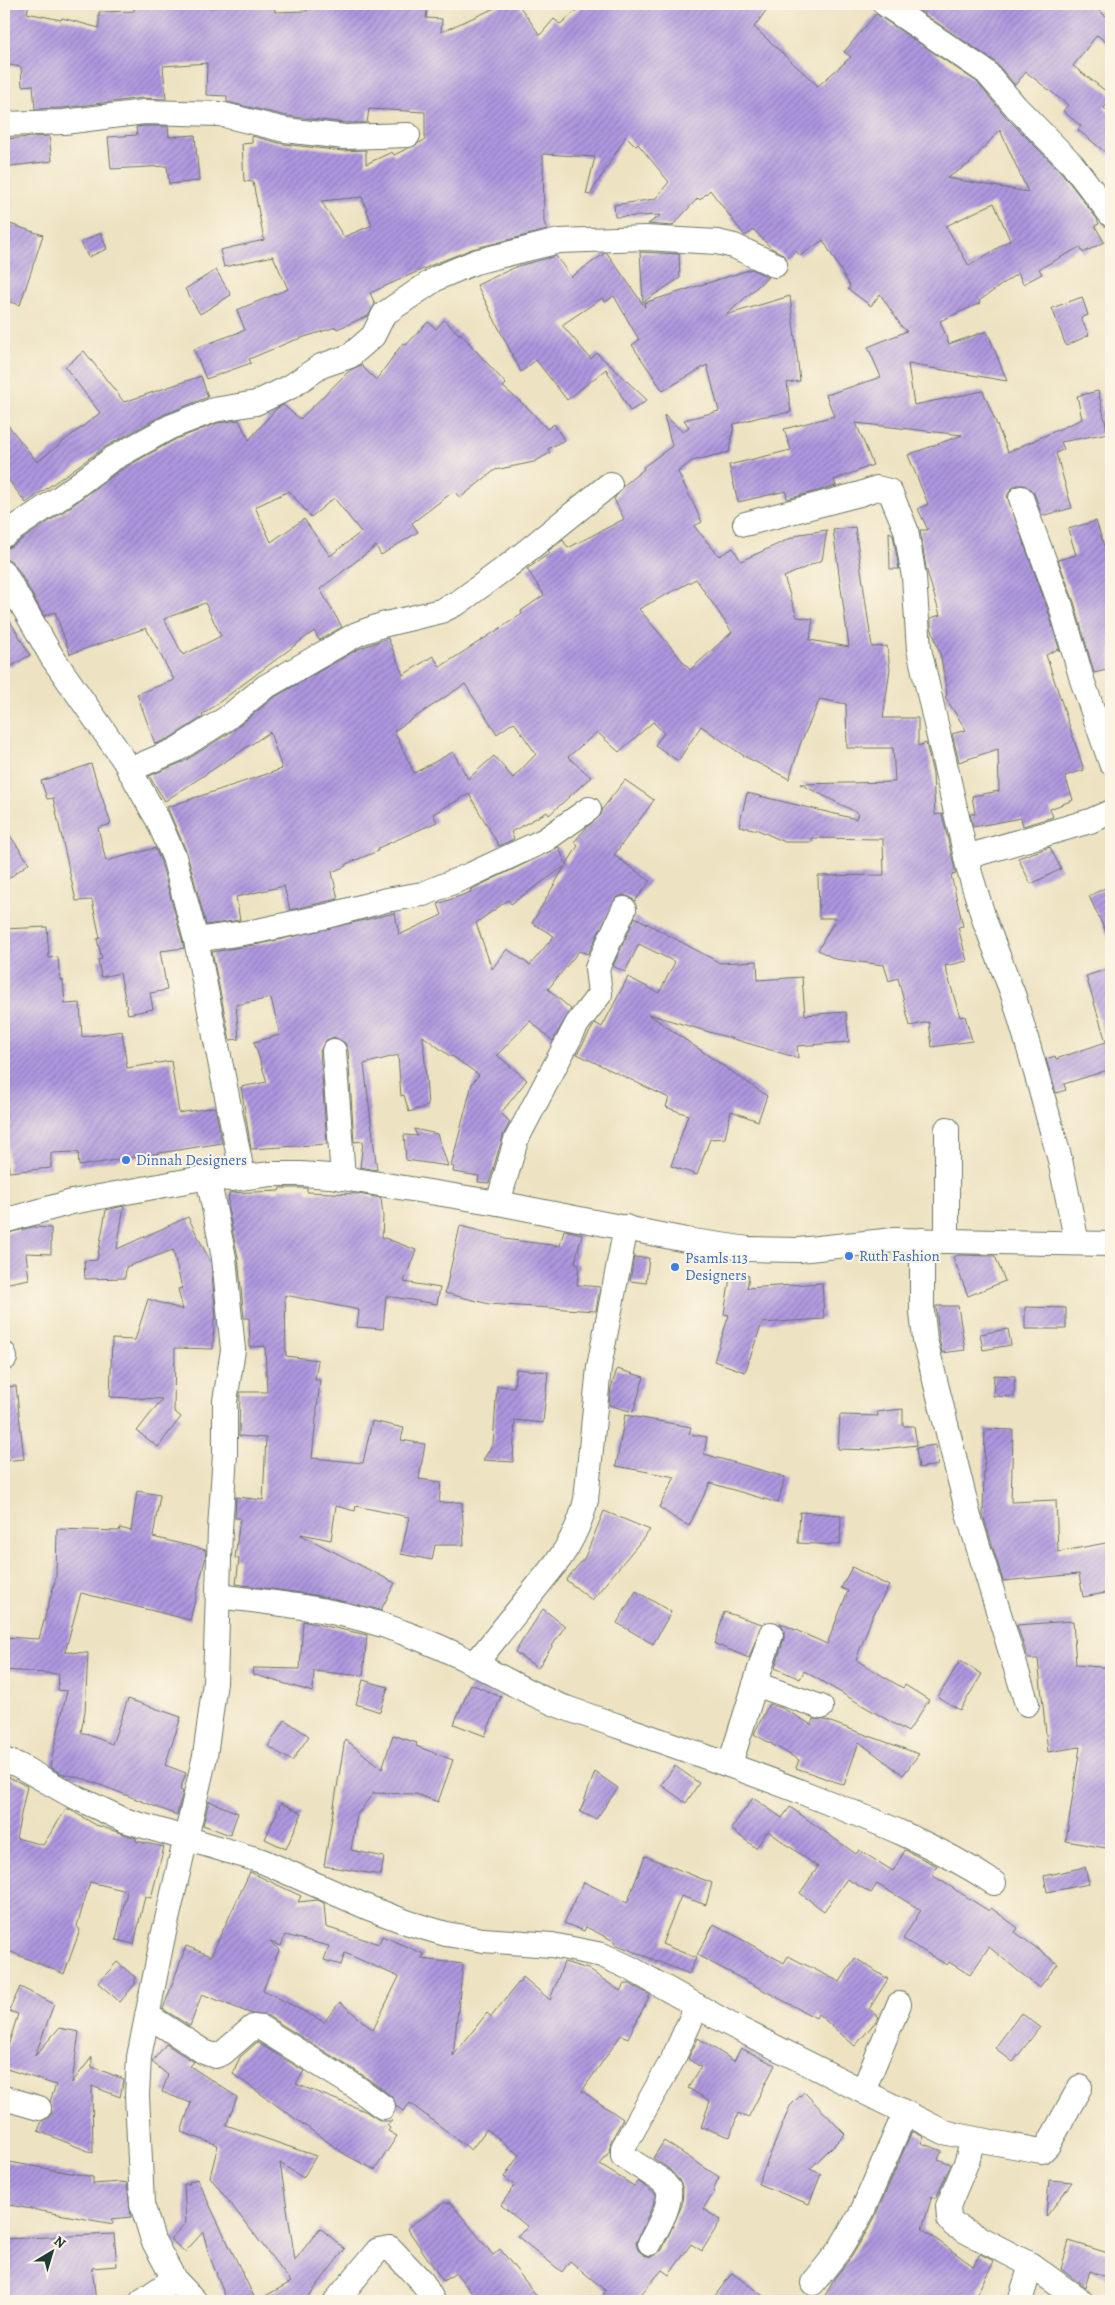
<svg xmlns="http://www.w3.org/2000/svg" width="1115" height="2305" font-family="Alegreya,serif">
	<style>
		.building { fill: url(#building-hatch); fill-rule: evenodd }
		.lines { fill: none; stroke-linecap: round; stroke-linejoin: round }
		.minor-casing { stroke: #677765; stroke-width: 26 }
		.minor { stroke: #fff; stroke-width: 24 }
		.shop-dot { fill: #3f7fe0; stroke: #fcf5e5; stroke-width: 2 }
		.labels { text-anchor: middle; stroke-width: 4; stroke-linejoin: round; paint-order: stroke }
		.shop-label { font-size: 15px; fill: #366cbe; stroke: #fcf5e5; text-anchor: start }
	</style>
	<defs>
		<pattern id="building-hatch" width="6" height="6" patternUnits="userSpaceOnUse" patternTransform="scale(1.25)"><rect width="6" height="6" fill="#af97e0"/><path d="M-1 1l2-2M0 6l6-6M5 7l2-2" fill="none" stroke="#8e7cb6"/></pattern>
	</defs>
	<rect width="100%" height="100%" fill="#fcf5e5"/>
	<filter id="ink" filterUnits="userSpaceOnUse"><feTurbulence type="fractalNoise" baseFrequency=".02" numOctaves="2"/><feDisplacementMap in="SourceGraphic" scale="10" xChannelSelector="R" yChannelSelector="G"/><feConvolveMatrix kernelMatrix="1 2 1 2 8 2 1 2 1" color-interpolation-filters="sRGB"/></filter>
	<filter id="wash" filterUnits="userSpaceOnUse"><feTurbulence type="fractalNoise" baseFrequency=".0096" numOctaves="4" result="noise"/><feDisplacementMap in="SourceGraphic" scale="20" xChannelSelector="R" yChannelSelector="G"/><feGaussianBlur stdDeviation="1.12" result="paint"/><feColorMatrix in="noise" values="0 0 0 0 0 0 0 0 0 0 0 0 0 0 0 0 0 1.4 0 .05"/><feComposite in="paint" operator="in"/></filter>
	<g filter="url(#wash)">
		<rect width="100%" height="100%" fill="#ede2c1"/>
		<g id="blocks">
			<g class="building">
				<path d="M4,4H29L27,13L61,20L62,18L99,28V12L134,11V4H208V8L247,4H274L275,12L307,11V4H428L426,18L442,19L441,32L504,4H518L540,35L554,19L560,24L585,4H771L754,27L818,86L851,57L844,52L876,14L977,82L1006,117L1062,173L1097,219L1099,224L1095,226L1104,242L1083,253L1080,247L1039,269L1042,274L1023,284L1018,273L979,301L980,303L940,321L949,344L987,331L1007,381L908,364L914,405L983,391L1008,452L1082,419L1077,396L1098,391L1108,433L1061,442L1064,449L1056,453L1072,508L1042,516L1034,493L1024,485H1017L1011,489L1007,496L1048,610L1060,652L1058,649L1046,655L1084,770L1065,776L1073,800L1050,809L1053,817L1023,826L1021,818L973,827L970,814H975L972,796L999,791L998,749L959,762L952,734L966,730L945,697L947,695L941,657L931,627V618L940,615L926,568L920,530H928L918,509L928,504L908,455L962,435L856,423L873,465L834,480L836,486L787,499L786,491L738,502L729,465L791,450L784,429L834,416L826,395L881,377L868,347L907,331L902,327L880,294L871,306L848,289L850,286L823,240L800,256L796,251L787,259L781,253L771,248L754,230L745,236L710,190L700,200L698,198L672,226L648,224L661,215L615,217L614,205L655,199L669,182L638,144L636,146L626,136L590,195L586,194L595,157L543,154L544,222L547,230L472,249L432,265L370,293L375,304L368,316L337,329L336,327L292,341L249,359L251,363L206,379L194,349L245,330L237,310L288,289L273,256L224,267L220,250L264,240L253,182L244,181L242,144L252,143V136L283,144L343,151L366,150V164L392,152L394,155L425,140V112L369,109L367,123H346L287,116L227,102V96L206,95L207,63L163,66L166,99L142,98L63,108L35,109L33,85L22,86L21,67L4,64ZM1000,130L1028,192L947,178L969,164ZM362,197L372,225L344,237L321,201ZM994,203L1010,240L969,266L946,226Z"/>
				<path d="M909,4H1090L1111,20V46L1097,35L1073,66L1111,95V99L1104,108L1111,114V157L1078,130L1081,126L1063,111L1068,105L1026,72L1015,85L994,61Z"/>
				<path d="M145,126H168L169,137L195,135L199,181L169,184L167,166L111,169L108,137L137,135L136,127Z"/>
				<path d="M49,136L52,161L4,167V139Z"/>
				<path d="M4,222L43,235L20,305L4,300Z"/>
				<path d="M101,233L107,249L88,257L81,242Z"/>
				<path d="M640,252L679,254L680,278L643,302Z"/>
				<path d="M605,253H607L645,307L644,303L752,269L768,277L726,315L790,296L800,381L787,383L791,412L760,417L734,424L729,452L692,461L678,472L702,522L694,526L719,556L733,548L741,561L800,534L827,530L822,560L784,577L797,617L813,619L810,640L849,647L833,530L855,527L872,647L887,646L890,669L883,718H918V746L926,743L933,774L935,815L942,814L956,874L951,875L963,926L958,927L967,961L945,966L960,1017L965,1016L972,1041L932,1047L929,1022L910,1026L898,978L889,981L884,965L835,959L818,950L836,918H819L818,876L884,875L883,839L812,838V842H785L758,830L739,826L747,793L856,819L858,813L800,784L895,782L893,748H847L846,704L820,699L801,742L789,779L744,756L701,726L678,761L655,745L664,733L653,722L619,752L597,732L568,757L591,777L549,815L547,812L511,832L514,839L499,846L469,794L433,814L437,822L378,848V851L346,864V866L332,872L338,899L290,910L284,886L236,897L240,920L206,925L187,853L167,807L282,769L270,732L165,801L149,776L183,762L234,730L273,698L358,649L388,638L403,675L433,656L440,667L522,614L521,611L544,595L527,569L550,553L548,551L563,540L568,548L624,519L614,499L623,486L644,469L643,467L672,446L664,415L683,432L689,427L684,420L719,411L707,365L663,391L632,345L639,340L614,296L605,302L602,298L562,325L591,359L597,353L647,400L645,402L630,411L606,369L567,400L536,360L521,372L477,285L518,266L556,256L571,277ZM696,579L732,632L690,670L639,609ZM465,684L497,734L514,722L536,754L513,778L494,756L468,779L453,752L414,773L394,731Z"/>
				<path d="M216,270L231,295L200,314L185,289Z"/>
				<path d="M1082,297L1088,315L1081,318L1089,335L1066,346L1052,308Z"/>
				<path d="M444,320L459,334L460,333L506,384L503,387L528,408L547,429L554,424L564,440L548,449L550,453L534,462L495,470L460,498L454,491L412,523L418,532L381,555L376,546L320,589L342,627L319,640L314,631L202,715L203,717L170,738L155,744L137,694L174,680L146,628L70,654L55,612L44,616L19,571L11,561L4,559V549L12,546L69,508L119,471L176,439L218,423L239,420L249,440L276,409L283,405L300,419L349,371L361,365L376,380L403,343L406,345L428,322L436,329ZM289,491L311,517L334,498L361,532L330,556L304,519L271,542L255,507ZM205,603L221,636L183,655L164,619Z"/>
				<path d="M84,351L124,402L201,376L208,397L163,415L105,447L26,503L4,474V420L37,462L100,413L65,367Z"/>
				<path d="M1096,521L1104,546L1111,543V669L1094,673L1074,602L1058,560L1076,555L1068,529Z"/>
				<path d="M889,532L893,534L899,569H890Z"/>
				<path d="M4,611L30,655L10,667L4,658Z"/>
				<path d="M91,764L111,824L98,828L106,861L155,848L161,862L183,943L184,948L160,951L167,990L150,993L153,1009L128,1014L120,973L101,977L98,960L102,959L97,939L100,938L92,900L76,901L53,798L47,799L41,781Z"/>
				<path d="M625,780L654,800L614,855L650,881L635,901L630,897L623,895L616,898L588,954L579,951L548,989L571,1009L553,1041L530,1021L497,1055L527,1080L501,1113L510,1122L503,1136L489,1183L478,1182L479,1176L453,1172L454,1167L451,1166L472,1084L479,1075L452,1056L451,1057L423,1036L428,1106L409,1112L404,1095L401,1096L398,1055L364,1064L377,1170L360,1167L363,1141L354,1142L348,1050L345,1043L334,1037L326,1040L320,1051L327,1144L251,1149L241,1087L267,1082L254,1042L280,1035L271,998L236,1005L239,1039L230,1040L212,952L260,944L395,913L399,935L442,915L438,904L471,892L470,890L559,847L566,865L578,846L574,842L586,828L601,815L603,808ZM565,866L532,923L554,936L530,965L507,949L492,969L476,923L508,900L511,904Z"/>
				<path d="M4,827L29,863L4,882Z"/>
				<path d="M1050,847L1061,869L1031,884L1018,858Z"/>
				<path d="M1111,885V943L1089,896Z"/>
				<path d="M635,917L720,963L757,961L758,980L802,977L805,1015L846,1012L849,1042L797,1046L798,1058L648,1014L767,1096L758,1121L731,1111L725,1138L710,1139L697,1175L671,1166L688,1115L666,1107L669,1098L577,1054L595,1023L602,1027L628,977L659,993L675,962L639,944L625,972L613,966Z"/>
				<path d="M47,927L49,958L58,957L60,980H63L65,1004L80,1003L82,1037L122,1031L127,1068L171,1061L179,1113L215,1107L222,1143L79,1166L78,1152L51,1153V1168L9,1172L6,1129H4V929Z"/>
				<path d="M1111,968V1069L1064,1084L1066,1090L1056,1093L1046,1059L1055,1056L1056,1059L1106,1042L1086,976Z"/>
				<path d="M414,1129L437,1134L448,1166L406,1160L404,1135L417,1136Z"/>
				<path d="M280,1188H307V1192L358,1194L381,1198L383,1216L382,1237L416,1250L404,1282L440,1288L437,1304L386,1296L383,1329L357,1327L359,1310L285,1295L286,1356L318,1360L315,1380H320L312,1458L363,1463L372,1421L404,1428L401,1440L425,1444L419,1479L441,1482L439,1503L462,1502L464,1545H435L432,1560L401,1554L409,1517L356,1506L355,1511L336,1506L331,1540L301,1534V1535L395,1583L381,1610L314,1595L236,1584L239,1559L235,1558L240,1518H235L236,1497L263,1500L266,1438L239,1436L240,1392H267L265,1346L250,1347L249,1318H244L238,1257L228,1209L229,1193L279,1191Z"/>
				<path d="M124,1206L117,1249L188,1217L211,1263L216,1319H214L213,1349L175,1348L174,1411L181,1417L158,1447L137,1431L162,1399L110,1397L112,1339L135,1340L148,1299L183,1310L178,1289L182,1288L173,1250L126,1267L125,1278L85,1279L84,1261L97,1260L106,1210Z"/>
				<path d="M460,1226L504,1237V1239L560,1246L564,1230L582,1234L575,1263L579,1264L577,1285L600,1287L596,1311L489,1304L445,1293Z"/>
				<path d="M32,1227L51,1228V1254L26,1253L29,1279L4,1284V1234Z"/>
				<path d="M959,1255L995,1256L1005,1281L968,1296L953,1257Z"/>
				<path d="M634,1257L649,1258L646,1283L630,1281Z"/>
				<path d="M731,1272L749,1276L747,1288L822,1283L824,1319L762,1323L745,1372L714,1361L729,1315L724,1314Z"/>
				<path d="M936,1306H958L965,1350L942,1353L939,1338Z"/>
				<path d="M1025,1307L1066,1308V1329H1025Z"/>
				<path d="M1008,1329L1011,1345L983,1350L980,1334Z"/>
				<path d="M516,1369L548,1372L543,1423L515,1420L513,1462L483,1460L493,1444L497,1386L514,1387Z"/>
				<path d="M617,1369L644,1377L633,1412L609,1405L611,1388Z"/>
				<path d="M994,1375L1015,1376L1014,1397L993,1396Z"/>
				<path d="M16,1386L24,1459L4,1461V1387Z"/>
				<path d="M903,1409V1426H914L917,1445L875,1450L838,1449L840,1415L878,1416L877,1412Z"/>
				<path d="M625,1415L691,1427L689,1434L707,1437L704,1454L785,1477L778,1503L710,1483L689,1526L676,1519L659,1507L675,1477L616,1466Z"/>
				<path d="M985,1429L1013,1430L1011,1502L1056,1500L1058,1552L1111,1542V1592L1083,1597L1079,1574L1003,1581L983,1515Z"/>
				<path d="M935,1445L938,1465L919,1468L916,1448Z"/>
				<path d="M137,1491L160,1495L153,1537L206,1550L205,1560L190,1620L81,1593L65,1652L88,1653L85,1711L81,1732L112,1744L128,1699L181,1717L165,1765L186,1773L180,1790L183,1791L177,1815L85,1779L60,1773L50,1767L67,1691L58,1690L59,1674L4,1670V1637L39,1639L56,1577L57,1529L119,1531L120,1528L131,1531Z"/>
				<path d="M604,1511L650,1530L592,1600L566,1580L585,1557Z"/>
				<path d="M800,1512L841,1515L840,1545L798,1543Z"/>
				<path d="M852,1567L889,1586L872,1617L856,1660L903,1688L905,1685L929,1700L908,1732L804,1671L800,1679L775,1668L784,1638V1631L780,1623L827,1644L848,1591L841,1588Z"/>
				<path d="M636,1591L671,1612L653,1644L617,1623Z"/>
				<path d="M543,1609L565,1626L538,1668L515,1652Z"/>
				<path d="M724,1612L762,1624L749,1658L715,1644Z"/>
				<path d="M303,1621L367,1635L363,1676L314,1671L313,1692L252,1674L253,1668L300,1669Z"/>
				<path d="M1073,1621L1076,1665L1111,1668V1771L1109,1787H1111V1849L1066,1841L1080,1747L1048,1752L1038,1659H1028L1017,1625Z"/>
				<path d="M960,1661L982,1674L960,1710L938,1697Z"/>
				<path d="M363,1680L388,1687L380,1712L356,1704Z"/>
				<path d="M471,1684L501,1697L485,1736L454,1724Z"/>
				<path d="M769,1704L782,1708L812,1725L814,1719L825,1720L919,1754L903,1775L859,1742L844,1785L796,1768L799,1760L754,1734Z"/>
				<path d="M285,1720L309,1736L292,1761L268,1746Z"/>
				<path d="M393,1735L417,1743L416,1746L453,1760L438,1802L416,1794L373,1793L357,1815L351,1850L384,1857L381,1875L324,1866L345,1739L382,1769Z"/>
				<path d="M675,1766L699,1783L686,1803L661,1785Z"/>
				<path d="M595,1772L618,1788L596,1819L580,1812Z"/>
				<path d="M4,1775L27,1786L16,1838L43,1845L67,1808L96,1825L136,1838V1841L164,1847L151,1898L145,1896L134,1944L116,1940L127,1891L90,1882L77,1926L80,1930L64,1974L4,1949Z"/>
				<path d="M753,1798L782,1818L790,1807L856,1854L859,1850L893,1871L905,1850L937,1866L932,1875L989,1911L991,1908L1018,1928L1015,1932L1058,1964L1039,1988L989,1947L970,1975L949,1962L947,1965L903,1939L921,1910L877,1884L871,1893L847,1879L824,1911L800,1893L818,1867L768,1831L756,1848L731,1829Z"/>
				<path d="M209,1801L238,1813L230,1835L203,1825Z"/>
				<path d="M281,1803L302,1813L286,1849L265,1839Z"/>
				<path d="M645,1856L712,1883L706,1905L681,1896L662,1944L696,1958L689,1974L615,1944L616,1942L586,1927L584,1931L564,1923L584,1882L627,1903Z"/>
				<path d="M1085,1867L1089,1884L1047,1892L1044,1876Z"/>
				<path d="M250,1872L301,1896L298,1902L318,1900L324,1903L326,1927L379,1944L382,1936L424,1954L422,1959L463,1964L453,2056L487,2013L491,2017L523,1977L550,2000L564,1962L588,1969L620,1991L624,1984H630L650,1995L628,2038L621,2035L582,2091L623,2119L611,2141L609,2152L600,2165L634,2186L638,2181L655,2194L653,2205L636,2243L638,2250L644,2255L651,2257L662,2250L682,2205L683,2189L679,2180L669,2169L653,2158L664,2141L719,2177L713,2190L715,2191L703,2209L721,2220L702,2251L691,2244L669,2275L662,2270L635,2301H599L606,2291L570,2261L562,2272L517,2236L528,2227L501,2205L515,2185L504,2177L519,2155L487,2129L471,2150L410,2103L403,2111L396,2106L391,2096L364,2076L268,2016L252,2014L202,1994L190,2026L163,2009L186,1946L211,1956ZM285,1935L329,1946L324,1960L341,1965L345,1953L399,1977L373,2030L340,2002L324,2022L263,1990L279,1950L270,1942L281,1946Z"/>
				<path d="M714,1924L784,1963L788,1956L840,1982L855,1958L888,1979L869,2009L879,2017L877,2020L855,2046L818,2014L816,2018L697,1955Z"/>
				<path d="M117,1962L135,1977V1984L120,2002L98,1983Z"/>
				<path d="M20,1987L54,2004L35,2056L59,2028L79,2032L72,2083L92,2057V2067L124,2079L120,2097L92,2086L93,2153L38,2131L42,2121L48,2118L52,2112L50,2101L56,2085L4,2068V2059L18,2014L9,2011Z"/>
				<path d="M1021,2013L1040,2027L1013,2062L995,2048Z"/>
				<path d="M698,2038L734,2061L741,2048L775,2065L748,2118L738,2113L730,2137L701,2127L710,2101L688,2088L701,2067L688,2059Z"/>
				<path d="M257,2042L304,2071L296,2084L365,2111L381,2121H392L387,2125L390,2128L388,2131L397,2136L375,2170L346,2155L233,2074L240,2057Z"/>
				<path d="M166,2044L194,2062L190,2066L237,2097L226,2125L316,2156L303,2178L280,2163L295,2260L320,2228L345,2249L305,2301H227L209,2255L203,2232L185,2252L170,2239L186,2223L184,2184H190L189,2182L197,2179L256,2301L291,2282L210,2177L218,2145L181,2132L191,2103L162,2092L168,2075L152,2062Z"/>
				<path d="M804,2092L845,2134L810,2169L821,2174L809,2204L758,2184L790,2106Z"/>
				<path d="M912,2131L924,2137L921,2143L942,2151L938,2159L951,2164L936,2198L932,2196L922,2229L973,2266L980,2254L994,2261L973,2301H822L834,2279L852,2256L874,2219Z"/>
				<path d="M4,2161L93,2177V2184L120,2182L127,2183L131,2217L112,2219L113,2224L4,2204Z"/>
				<path d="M1049,2180L1072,2182L1046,2217Z"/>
				<path d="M444,2203H451L493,2255L500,2249L541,2301H478L456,2273L443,2281L407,2228Z"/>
				<path d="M114,2234L117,2266L92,2268L96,2301H11L4,2289V2239Z"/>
				<path d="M1069,2241L1111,2254V2279L1090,2271L1085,2287L1061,2269Z"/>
				<path d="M732,2273L770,2301H711Z"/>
			</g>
		</g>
	</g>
	<g filter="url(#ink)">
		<use href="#blocks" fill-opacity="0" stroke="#677765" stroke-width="1"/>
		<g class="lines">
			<defs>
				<g id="minor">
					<path d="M885,4L986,72L1016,107L1072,164L1111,215"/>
					<path d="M4,124L64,122L144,112L220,114L285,130L345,137L408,135"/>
					<path d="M1021,498L1061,606L1082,680L1111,763"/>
					<path d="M745,524L860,494L877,488L889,491L892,496L906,530L914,577L919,649L969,870L985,922L1014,997L1037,1076L1060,1160L1077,1243"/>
					<path d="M4,535L61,497L112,459L170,427L214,410L256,403L290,387L321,366L350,356L373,336L384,314L437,278L475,262L559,241L645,238L717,242L734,246L775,265"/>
					<path d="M4,573L52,657L124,760L158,820L174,857L196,940L243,1177"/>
					<path d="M129,770L176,750L227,718L265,687L357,634L382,625L441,611L459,602L508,566L610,484"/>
					<path d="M966,857L1090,821L1111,812"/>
					<path d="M196,940L257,931L327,916L386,900L423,894L470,875L545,840L589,809"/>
					<path d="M334,1051L343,1178"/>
					<path d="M498,1203L516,1140L577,1024L600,994L597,968L624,909"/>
					<path d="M4,1221L72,1202L208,1177L231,1179L271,1174H301L330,1176L498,1203L686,1240L748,1249L799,1250L894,1240L1111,1244"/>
					<path d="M922,1240V1312L925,1340L969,1517L1027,1704"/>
					<path d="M947,1241V1129"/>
					<path d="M4,1354L5,1358"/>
					<path d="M218,1596C281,1604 343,1609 402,1632C427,1641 452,1652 475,1664C506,1679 536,1698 569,1709C649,1737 730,1764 809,1795C873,1820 937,1845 994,1883"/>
					<path d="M475,1664L560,1558C573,1539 581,1522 586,1500L599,1367L626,1227"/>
					<path d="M755,1684L821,1707"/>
					<path d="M4,1760L18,1765L71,1795L124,1820L262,1861L369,1908L409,1923L446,1934L483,1940L552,1945L602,1955L630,1968L729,2024L944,2132C976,2140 1009,2145 1042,2151L1048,2145L1080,2087"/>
					<path d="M730,1764L771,1634"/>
					<path d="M147,2015L204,2052L215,2056L223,2053L253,2027L261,2028L356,2087L383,2107"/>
					<path d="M863,2091L899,2004"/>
					<path d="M4,2098L39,2108"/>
					<path d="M973,2139L967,2161L948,2206L949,2219L954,2225L1031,2265L1081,2301"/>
					<path d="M650,2243C658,2226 671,2207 669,2189L661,2180L623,2156V2148L673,2059L697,2006"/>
					<path d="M813,2283L840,2249L862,2212L905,2113"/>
					<path d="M142,2301L174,2279"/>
					<path d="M195,2301L174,2279L153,2240L142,2204L137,2095L139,2057L162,1941L205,1756L215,1682L220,1529L225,1454V1401L233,1350L224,1258L208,1177"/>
					<path d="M336,2301L378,2250L390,2248L423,2283L433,2301"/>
					<path d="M1020,2301L1031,2265"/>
				</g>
			</defs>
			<use href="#minor" class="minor-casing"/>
			<use href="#minor" class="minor"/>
		</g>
	</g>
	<g class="shop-dot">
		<circle cx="126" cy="1160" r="5"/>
		<circle cx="849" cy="1256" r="5"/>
		<circle cx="675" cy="1267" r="5"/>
	</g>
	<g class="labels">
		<g class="shop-label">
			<text x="136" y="1165">Dinnah Designers</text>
			<text x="859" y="1261">Ruth Fashion</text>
			<text x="685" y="1263">Psamls 113<tspan x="685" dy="17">Designers</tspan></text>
		</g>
	</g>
	<rect width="1115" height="2305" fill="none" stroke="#fcf5e5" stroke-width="20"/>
	<g transform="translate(52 2252) rotate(38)" stroke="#fcf5e5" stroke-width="4" paint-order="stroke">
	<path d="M0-4L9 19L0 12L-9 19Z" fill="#1f3d34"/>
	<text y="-8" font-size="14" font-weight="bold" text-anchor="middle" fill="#1f3d34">N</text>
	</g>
</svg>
